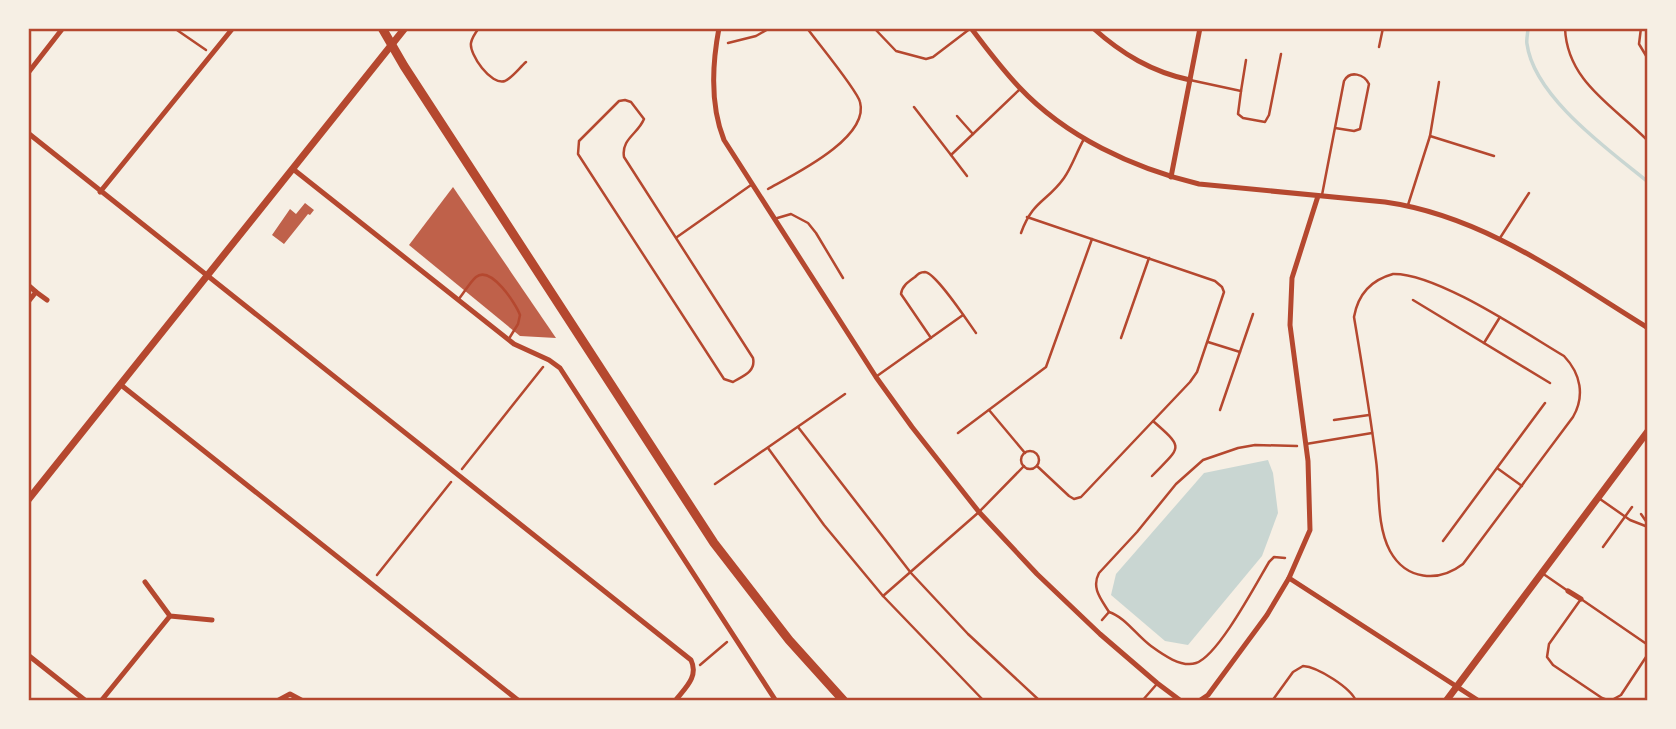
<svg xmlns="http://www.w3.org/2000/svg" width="1676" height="729" font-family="Roboto,sans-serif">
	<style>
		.water { fill: #c9d6d2 }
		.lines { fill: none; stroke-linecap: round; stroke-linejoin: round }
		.stream { stroke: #c9d6d2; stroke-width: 3.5 }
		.building { fill: #bf614a }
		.path { stroke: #b5482f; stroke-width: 2.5 }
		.service { stroke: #b5482f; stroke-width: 2.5 }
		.minor { stroke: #b5482f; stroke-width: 5 }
		.tertiary { stroke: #b5482f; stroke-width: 7 }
		.primary { stroke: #b5482f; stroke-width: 9 }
		.neatline { fill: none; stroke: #b5482f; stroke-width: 2.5 }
	</style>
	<rect width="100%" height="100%" fill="#f6efe4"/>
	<path class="water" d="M1268,460L1273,473L1278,513L1262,556L1188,645L1165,641L1111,595L1116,574L1204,473Z"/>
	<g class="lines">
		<path class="stream" d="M1528,28C1528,33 1526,40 1527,44C1534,97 1609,150 1648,182"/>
	</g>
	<g class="building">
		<path d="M453,187L556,338L520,336L409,245Z"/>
		<path d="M305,203L314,210L310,215L308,214L284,244L272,235L290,209L296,214Z"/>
	</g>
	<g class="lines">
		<g class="path">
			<path d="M174,28L206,50"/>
			<path d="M1565,28C1567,82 1614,106 1648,141"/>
			<path d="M728,43L756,36L770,28"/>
			<path d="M768,189C793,175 870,138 860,102C857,90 817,42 807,28"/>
			<path d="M462,469L543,367"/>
			<path d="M377,575L451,482"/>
			<path d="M1109,612C1125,617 1137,636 1151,646C1162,654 1181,668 1196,663C1218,656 1256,584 1269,562L1274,557L1285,558"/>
			<path d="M1102,620L1109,612C1101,599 1091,588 1099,573L1137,532L1176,484L1203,460L1238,448L1255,445L1297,446"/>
			<path d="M700,665L727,642"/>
		</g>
		<g class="service">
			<path d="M479,28C476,32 472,37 471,43C469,54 491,86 505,81C513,77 520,67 526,62"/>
			<path d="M874,28L896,51L926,59L933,57L971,28"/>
			<path d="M1298,28H1312"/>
			<path d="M1641,28L1639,44L1648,59"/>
			<path d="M1379,47L1383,28"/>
			<path d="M1190,80L1241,91L1238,114L1243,118L1265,122L1269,115L1281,54"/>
			<path d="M1241,91L1246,60"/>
			<path d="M625,100L631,102L644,119C638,134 621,139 624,157L753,358C756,372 743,376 733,382L724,379L578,154L579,141L619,101Z"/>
			<path d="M914,107L951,155L1019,90"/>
			<path d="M957,116L973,134"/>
			<path d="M1430,136L1494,156"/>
			<path d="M951,155L967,176"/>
			<path d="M1322,195L1344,81C1350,70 1364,74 1369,84L1360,129L1354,131L1335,128"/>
			<path d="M1408,205L1430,136L1439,82"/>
			<path d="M1027,217L1215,281L1222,287L1224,292L1197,372L1190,382L1081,497L1074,499L1069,496L1037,466"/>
			<path d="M774,219L791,214L808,223L816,233L843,278"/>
			<path d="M1021,233C1033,200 1047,202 1064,178C1072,167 1077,151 1084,139"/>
			<path d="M677,237L751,185"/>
			<path d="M1500,238L1529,193"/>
			<path d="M1393,274C1437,273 1525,333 1564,356C1581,374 1585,396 1573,417L1463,564C1438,583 1406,580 1390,551C1376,525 1380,489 1376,460C1370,412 1362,365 1354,317C1358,294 1371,280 1393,274Z"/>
			<path d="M458,300C464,293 470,282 476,277C491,265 516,304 520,315L518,324L510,337"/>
			<path d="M1413,300L1550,383"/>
			<path d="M931,338L901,294C902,286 908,282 915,277C918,274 920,272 925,272C936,273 968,322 976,333"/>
			<path d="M1121,338L1149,258"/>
			<path d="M1208,342L1240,352"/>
			<path d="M1484,343L1500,317"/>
			<path d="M877,376L963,315"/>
			<path d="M989,410L1025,453"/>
			<path d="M1220,410L1253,314"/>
			<path d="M1334,420L1369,415"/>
			<path d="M798,427L911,573L968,634L1040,701"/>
			<path d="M958,433L1046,367L1092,239"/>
			<path d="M1306,444L1372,433"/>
			<path d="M768,448L824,525L883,596L984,701"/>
			<circle cx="1030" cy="460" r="9"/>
			<path d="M1497,468L1522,486"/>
			<path d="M1152,476C1181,446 1185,449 1153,421"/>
			<path d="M715,484L845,394"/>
			<path d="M1600,499L1630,520L1648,527"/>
			<path d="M1641,514L1648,524"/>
			<path d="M1443,541L1545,403"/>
			<path d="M1603,547L1632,507"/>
			<path d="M1542,573L1568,591"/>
			<path d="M883,596L979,512L1024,466"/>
			<path d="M1648,645L1581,599L1549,644L1547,657L1553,665L1602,698L1610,701L1621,695L1648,654"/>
			<path d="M1142,701L1156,685"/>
			<path d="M1272,701L1293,672L1303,666C1318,667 1351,688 1356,701"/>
		</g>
		<g class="minor">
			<path d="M719,28C712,65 710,105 724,140L876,377L912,427L979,512L1037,574L1100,634L1157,683L1181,701"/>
			<path d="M971,28C986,48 1002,69 1019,87C1066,137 1133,168 1199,184L1385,202C1484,216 1565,277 1648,328"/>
			<path d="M1093,28C1122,54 1152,72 1190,80"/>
			<path d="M28,73L63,28"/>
			<path d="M28,133L691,660C699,677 685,688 675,701"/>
			<path d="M293,169L514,344L549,360L560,368L776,701"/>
			<path d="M1171,177L1200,28"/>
			<path d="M100,192L233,28"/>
			<path d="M28,285L36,292L28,302"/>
			<path d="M36,292L47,300"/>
			<path d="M121,385L519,701"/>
			<path d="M1289,578L1479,701"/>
			<path d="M145,582L170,616L212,620"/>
			<path d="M1568,591L1581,599"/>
			<path d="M28,655L86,701"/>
			<path d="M101,701L170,616"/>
			<path d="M277,701L290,694L303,701"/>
			<path d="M1199,701L1208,695L1267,615L1289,578L1310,530L1308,461L1290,325L1292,278L1318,196"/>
		</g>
		<g class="tertiary">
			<path d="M28,500L405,28"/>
			<path d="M1446,701L1648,431"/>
		</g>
		<path class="primary" d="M382,28L404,66L714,543L789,640L844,701"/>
	</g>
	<rect width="1676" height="729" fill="none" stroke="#f6efe4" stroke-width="60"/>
	<rect x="30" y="30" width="1616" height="669" class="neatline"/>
</svg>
